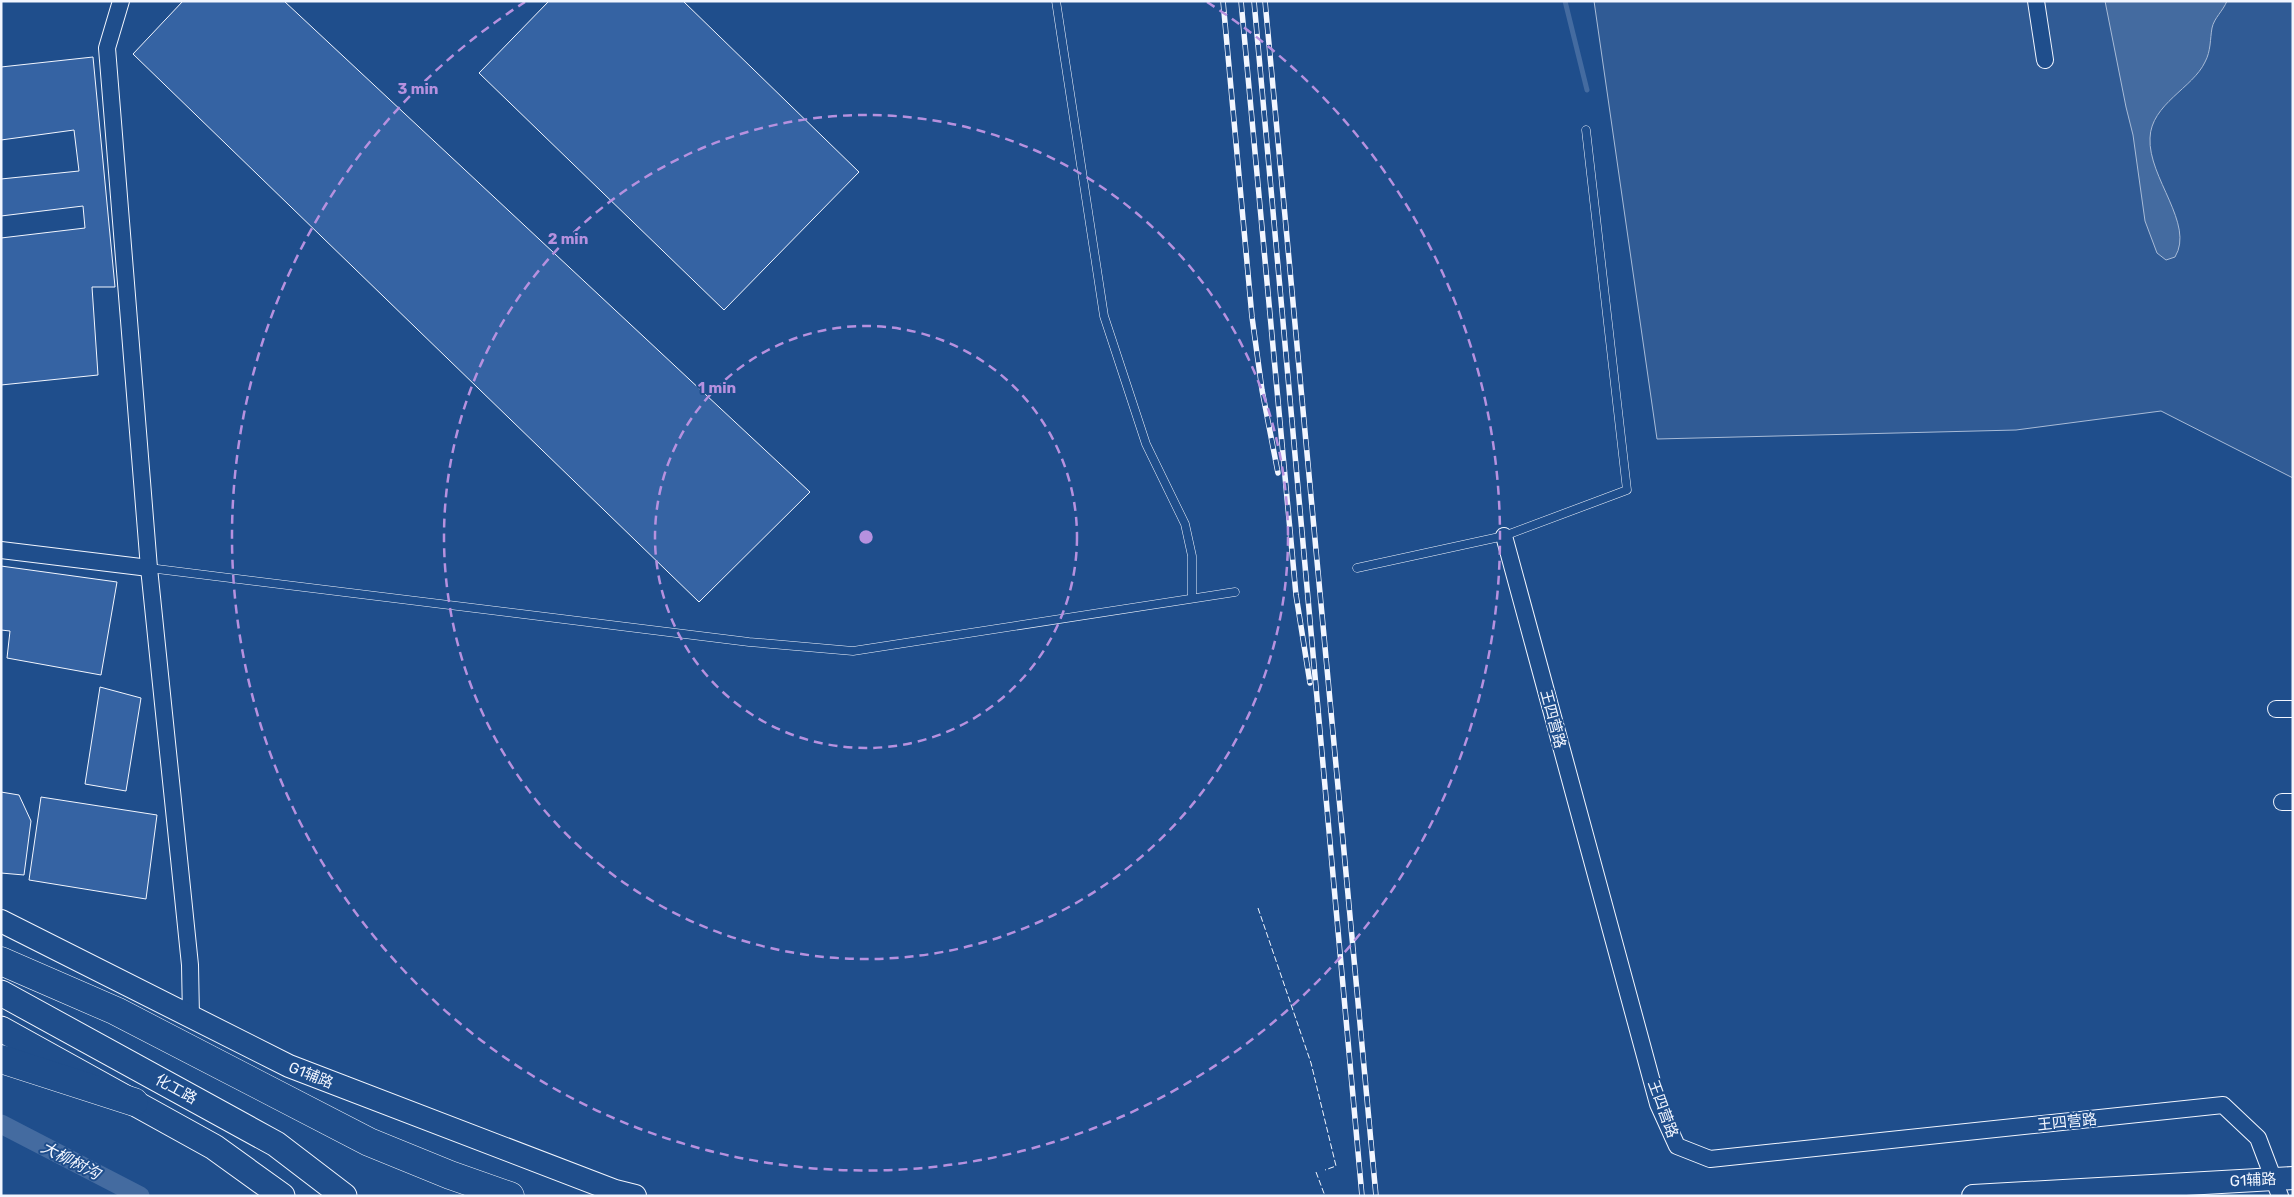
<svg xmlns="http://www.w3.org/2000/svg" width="2294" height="1197" font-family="Rubik,'Noto Sans SC',sans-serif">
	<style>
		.built { fill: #305b95; stroke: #a8bbd7 }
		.water { fill: #446ba0; stroke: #a8bbd7 }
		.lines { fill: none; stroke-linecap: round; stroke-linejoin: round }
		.stream { stroke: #446ba0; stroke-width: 5 }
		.canal { stroke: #446ba0; stroke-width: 19 }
		.building { fill: #3563a3; stroke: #f2f6ff }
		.lane-casing { stroke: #f2f6ff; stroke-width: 9 }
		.street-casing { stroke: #f2f6ff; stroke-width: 18 }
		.secondary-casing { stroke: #f2f6ff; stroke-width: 24 }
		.primary-casing { stroke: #f2f6ff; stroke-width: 27 }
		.highway-casing { stroke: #f2f6ff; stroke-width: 29 }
		.lane { stroke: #1f4e8c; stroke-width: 8 }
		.street { stroke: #1f4e8c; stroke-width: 16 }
		.secondary { stroke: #1f4e8c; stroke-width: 22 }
		.primary { stroke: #1f4e8c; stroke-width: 25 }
		.highway { stroke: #1f4e8c; stroke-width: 28 }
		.rail-casing { stroke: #f2f6ff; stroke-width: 5.5 }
		.rail { stroke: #1f4e8c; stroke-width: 4; stroke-dasharray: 11; stroke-linecap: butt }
		.fence { stroke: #f2f6ff; stroke-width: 1; stroke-dasharray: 6 2.5; stroke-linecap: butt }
		.ring { fill: none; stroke: #b691df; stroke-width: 2.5; stroke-dasharray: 9 6 }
		.labels { text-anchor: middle; stroke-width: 4; stroke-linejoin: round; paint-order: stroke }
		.street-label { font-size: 15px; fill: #f2f6ff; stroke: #1f4e8c }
		.water-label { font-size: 16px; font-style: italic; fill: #f2f6ff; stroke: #1f4e8c }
		.centre { fill: #b691df; stroke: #1f4e8c; stroke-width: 2.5 }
		.ring-label { font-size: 15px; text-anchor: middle; font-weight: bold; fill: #b691df; stroke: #1f4e8c; stroke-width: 4; stroke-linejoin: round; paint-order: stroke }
	</style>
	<rect width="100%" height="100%" fill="#1f4e8c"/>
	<path class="built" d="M1594,1H2293V478L2161,411L2016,430L1657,439Z"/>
	<path class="water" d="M2105,1H2227C2223,11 2214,18 2212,28C2210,39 2211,51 2205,62C2193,88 2151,104 2150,138C2148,178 2195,224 2175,257L2166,260L2157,253L2145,221L2133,135L2126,107Z"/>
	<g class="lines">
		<path class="stream" d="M1565,1L1587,90"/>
		<path class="canal" d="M1,1124L140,1196"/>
	</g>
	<g class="building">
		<path d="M183,1H284L810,492L699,602L133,54Z"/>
		<path d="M549,1H683L859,172L724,310L479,73Z"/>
		<path d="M93,57L115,287H92L98,375L1,385V238L85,228L83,206L1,216V179L79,171L74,130L1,140V67Z"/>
		<path d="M1,566L117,582L101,675L7,658L10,631L1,630Z"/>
		<path d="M100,687L141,698L126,791L85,784Z"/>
		<path d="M1,792L19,795L31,821L24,875L1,873Z"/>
		<path d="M41,797L157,815L146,899L29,880Z"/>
	</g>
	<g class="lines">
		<defs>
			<g id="lane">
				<path d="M1056,1L1104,316L1146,444L1185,524L1192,556V597"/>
				<path d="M149,568L749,642L853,651L1235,592"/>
				<path d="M1357,568L1504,536L1627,490L1586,130"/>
			</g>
			<g id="street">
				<path d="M121,1L107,48L149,568L190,965L191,1017"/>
				<path d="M2036,1L2045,60"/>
				<path d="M1504,536L1658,1104L1677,1146L1710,1159L2223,1105L2258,1138L2280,1196"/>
				<path d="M1,550L149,568"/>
				<path d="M2276,709H2293"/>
				<path d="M2282,802H2293"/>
			</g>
			<g id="secondary">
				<path d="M1,921L289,1066L615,1191L635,1196"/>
				<path d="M1973,1196L2293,1178"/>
			</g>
			<g id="primary">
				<path d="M1,993L276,1144L344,1196"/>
				<path d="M1,1029L214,1147L282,1196"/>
			</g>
			<g id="highway">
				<path d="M1,961L116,1011L369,1142L450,1175L510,1196"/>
				<path d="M1,1059L134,1102"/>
			</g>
		</defs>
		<use href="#lane" class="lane-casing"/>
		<use href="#street" class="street-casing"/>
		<use href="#secondary" class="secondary-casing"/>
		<use href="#primary" class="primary-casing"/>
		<use href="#highway" class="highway-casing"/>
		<use href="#lane" class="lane"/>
		<use href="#street" class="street"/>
		<use href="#secondary" class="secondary"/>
		<use href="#primary" class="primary"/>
		<use href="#highway" class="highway"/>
		<defs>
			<g id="rail">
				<path d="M1223,1L1252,317L1262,390L1278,473"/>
				<path d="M1241,1L1296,595L1310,683"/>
				<path d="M1254,1L1362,1196"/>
				<path d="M1265,1L1376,1196"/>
			</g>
		</defs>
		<use href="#rail" class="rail-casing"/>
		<use href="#rail" class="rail"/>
		<g class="fence">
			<path d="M1258,908L1311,1063L1336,1166L1325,1170"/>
			<path d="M1316,1172L1325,1196"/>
		</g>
	</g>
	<g class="ring">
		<circle cx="866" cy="537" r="211"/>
		<circle cx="866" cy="537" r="422"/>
		<path d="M1207 2A634 634 0 1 1 525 2"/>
	</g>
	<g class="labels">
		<g class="street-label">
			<text transform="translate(1553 719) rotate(75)" y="5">王四营路</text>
			<text transform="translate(311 1075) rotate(22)" y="5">G1辅路</text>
			<text transform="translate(176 1089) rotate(29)" y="5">化工路</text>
			<text transform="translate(1663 1109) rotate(70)" y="5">王四营路</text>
			<text transform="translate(2067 1122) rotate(-6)" y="5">王四营路</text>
			<text transform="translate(2253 1180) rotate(-3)" y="5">G1辅路</text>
		</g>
		<g class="water-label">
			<text transform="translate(71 1160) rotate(27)" y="6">大柳树沟</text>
		</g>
	</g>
	<circle cx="866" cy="537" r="8" class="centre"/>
	<g class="ring-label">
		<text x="418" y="94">3 min</text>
		<text x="568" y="244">2 min</text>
		<text x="717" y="393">1 min</text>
	</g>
	<rect width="2294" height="1197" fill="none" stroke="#f2f6ff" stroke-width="5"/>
</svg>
